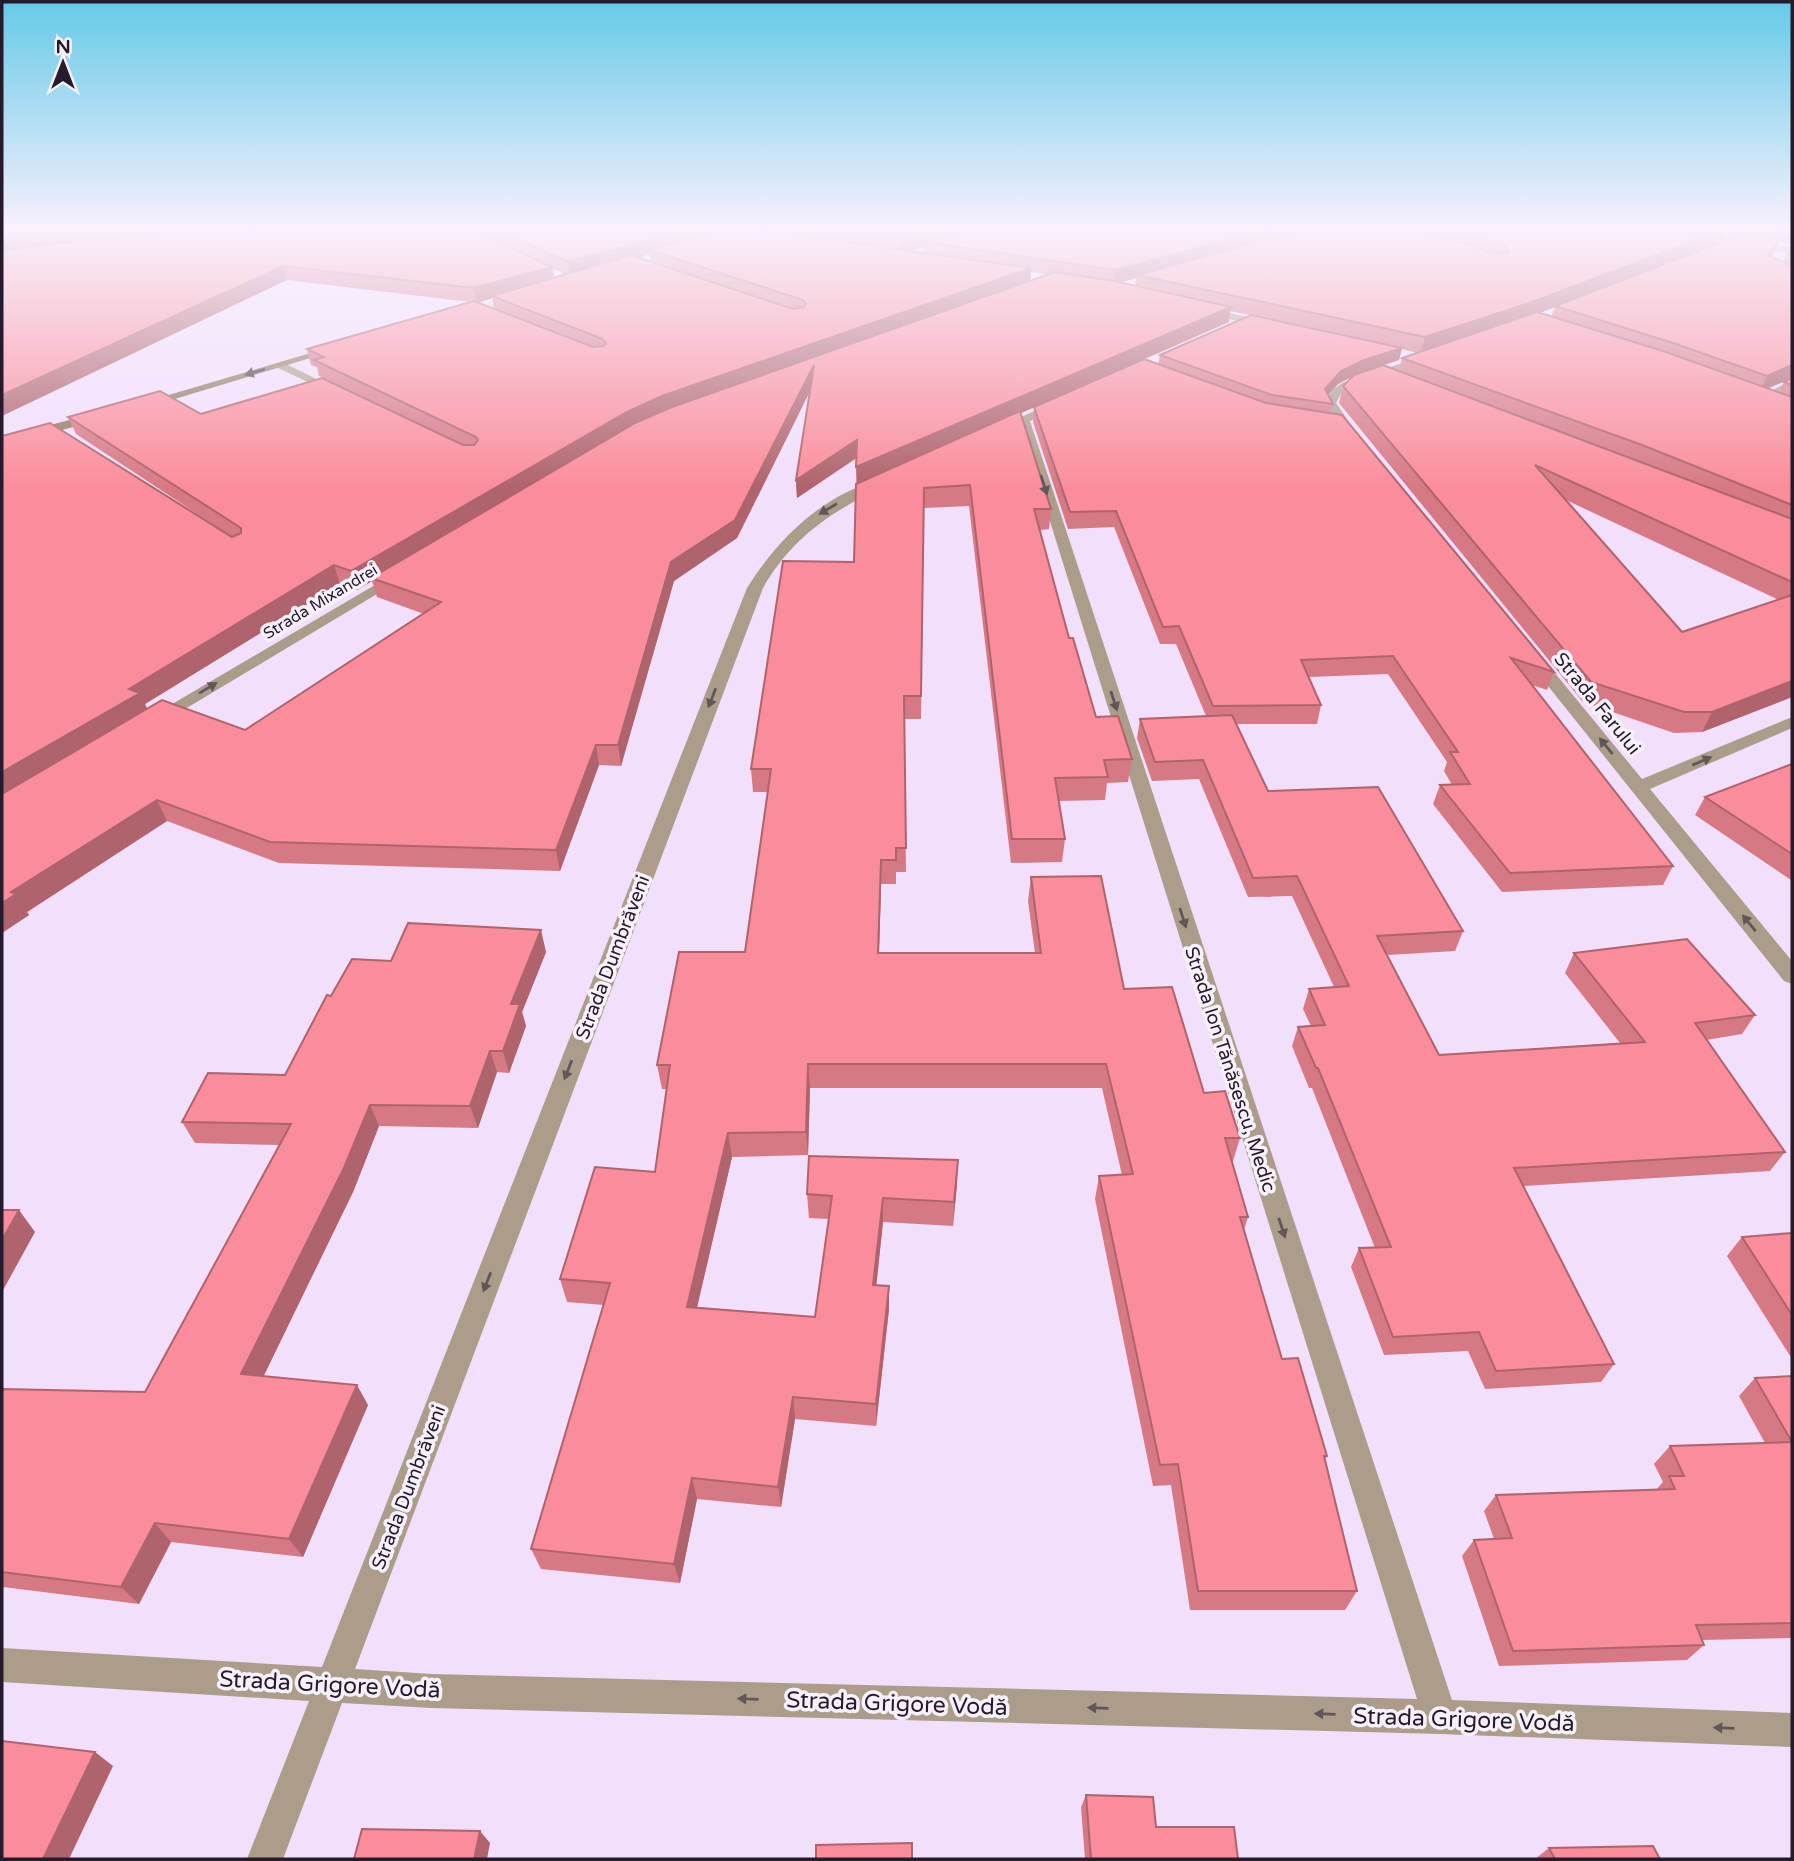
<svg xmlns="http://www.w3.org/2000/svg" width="1794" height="1861" font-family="'Varela Round',sans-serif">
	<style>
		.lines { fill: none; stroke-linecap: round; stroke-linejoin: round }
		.street { fill: #ac9d8a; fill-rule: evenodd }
		.secondary { fill: #8f785d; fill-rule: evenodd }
		.wall { fill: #d77985; fill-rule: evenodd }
		.shaded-wall { fill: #af636c }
		.building { fill: #fa8d9b; stroke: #af636c; stroke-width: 2 }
		.oneway { fill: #46373b }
		.oneway2 { fill: #625656 }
		.labels { text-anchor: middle; stroke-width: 7; stroke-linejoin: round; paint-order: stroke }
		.far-street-label { font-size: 16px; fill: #261b2c; stroke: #f7f1fb }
		.street-label { font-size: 19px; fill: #261b2c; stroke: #f7f1fb }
		.near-street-label { font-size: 23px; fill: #261b2c; stroke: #f7f1fb }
	</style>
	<rect width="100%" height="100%" fill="#f1dffc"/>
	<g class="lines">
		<g class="street">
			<path d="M1681,227C1716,227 1755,243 1792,247V253L1759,249Z"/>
			<path d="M1202,307L1270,322L1275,325L1270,328L1198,312V308Z"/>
			<path d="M1423,356L1433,358L1350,387L1341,394L1336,403L1358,435L1352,439L1348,438L1324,403L1332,390L1342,383Z"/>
			<path d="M276,363H284L345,393L335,395L276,367Z"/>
			<path d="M1792,380V387L1765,402L1755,399Z"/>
			<path d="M1060,399L1064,400V406L1030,421L1452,1700L1792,1713V1747L1440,1734L432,1708L342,1703L283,1859H247L309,1701L2,1682V1648L322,1667L747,588C778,538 823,495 881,479L888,483L886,486C833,510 792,537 763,588L355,1669L432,1674L1417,1699L1020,425L997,435L991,431Z"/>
			<path d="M397,572L402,573L404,576L402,579L160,724H148L145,720Z"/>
			<path d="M1534,653L1540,655L1642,779L1792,717V728L1650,789L1792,961V984L1784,981L1528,661L1526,658Z"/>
		</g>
		<g class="secondary">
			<path d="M331,347L340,349L148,407L138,404Z"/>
			<path d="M99,412L103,413V419L2,446V438Z"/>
		</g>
	</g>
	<g class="wall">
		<path d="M2,227H1792V244L1778,243L1772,257L1783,262L1787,253L1792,247V697L1702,732L1674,733L1583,702L1339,403L1343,386L1353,376L1338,384L1328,395L1333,404L1330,413L1554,672L1547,690L1532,685L1673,866L1663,885L1502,892L1433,804L1440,785H1452L1444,771L1447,762L1388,674L1309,677L1321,705L1317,724H1236L1268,791L1463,931L1455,951L1387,955L1439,1055L1620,1043L1565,973L1574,953L1755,1015L1742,1034L1706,1040L1785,1152L1770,1171L1523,1186L1614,1364L1601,1382L1485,1389L1468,1351L1384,1355L1351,1267L1359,1248H1375L1312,1088H1309L1292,1046L1298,1027L1311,1026L1303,1009L1309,989L1334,987L1292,896L1248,897L1199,779L1152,781L1137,738L1140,719L1206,716L1176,644H1160L1114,527L1068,529L1033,422L1034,407L1158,365L1160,355L1250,315L1230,311L1229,322L1020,413L1051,509L1049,529L1040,530L1069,638L1096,717L1132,759L1128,782L1107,783L1105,800L1059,801L1065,839L1062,862L1011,863L969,506L924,508L921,719H904L906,872H896V884H881L879,953H1035L1028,901L1031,877L1124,989L1204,1093L1240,1138L1233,1161L1232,1162L1248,1217L1244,1230L1282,1359L1327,1456L1325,1460L1357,1591L1345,1610H1190L1171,1485L1153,1486L1095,1199L1099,1176L1122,1175L1102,1088H810L808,1155L732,1157L697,1307L815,1317L829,1219L809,1218L807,1194L957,1184L953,1226L883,1222L876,1285L889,1286V1309L876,1426L795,1419L781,1507L697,1499L680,1583L541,1569L531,1549L604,1305L567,1302L560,1279L655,1172L667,1089H662L657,1065L745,952L768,792H753L751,769L854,562L857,458L797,498L796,480L810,391L737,538L674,581L621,766L599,765L560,871L279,863L167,821L27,912L29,915L2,933L232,537L76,434L68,417L201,414L376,404L319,376L317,367L311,365L307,349L470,302L287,280ZM1726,232L1739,235L1723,241ZM924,247V253L909,251ZM650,254L651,262L639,258ZM553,269L565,274L554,278ZM1031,272L1039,273L1048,275L1030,281ZM1136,278L1135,285L1121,282ZM492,298L494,309L478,303ZM1555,307L1551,317L1539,313ZM1402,349L1418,353L1402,358L1399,370L1384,365L1399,360ZM1791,378L1784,382L1779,392L1768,388ZM1566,500L1779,600L1682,632ZM372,581L377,597L424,614L245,730L147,709L145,704L340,584L357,590Z"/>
		<path d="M1792,764V880H1791L1695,815L1705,797Z"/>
		<path d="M546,952L522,1012L526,1026L509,1073L497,1072L478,1128L379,1126L353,1192L263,1376L368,1405L303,1557L171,1542L139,1604L3,1587L2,1590V1389L145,1392L280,1145L195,1143L182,1122L285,1075L331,996L391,961Z"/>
		<path d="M1792,1233V1359L1727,1256L1742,1237Z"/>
		<path d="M1792,1376V1638L1702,1640L1704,1645L1687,1660L1499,1666L1462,1556L1474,1540L1494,1539L1484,1511L1496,1495L1656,1490L1663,1482L1654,1464L1670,1446L1765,1443L1739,1396L1755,1378Z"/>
		<path d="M1086,1795L1156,1827L1238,1859H1085L1081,1807Z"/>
		<path d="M1549,1848L1660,1859H1535Z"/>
	</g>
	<g class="shaded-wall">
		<path d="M2,227H205L2,253Z"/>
		<path d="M698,227H735L650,250V254L570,277L568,262Z"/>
		<path d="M945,227H993L924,242V247L901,253V239Z"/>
		<path d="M1277,227H1326L1137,275L1136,278L1114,284L1115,270Z"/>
		<path d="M1728,228L1723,241L1527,318L1421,353L1425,337Z"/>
		<path d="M1780,239L1774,253L1762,269L1768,255Z"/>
		<path d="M283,266L287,280L2,416V395Z"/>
		<path d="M552,267L555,281L492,296V298L477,303L474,288Z"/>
		<path d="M1031,268L1030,283L664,413L371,578L372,581L357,590L351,571L627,412L662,396Z"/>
		<path d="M1231,307L1229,322L857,485L856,467Z"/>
		<path d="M1402,348L1399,360L1361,372L1338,384L1322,401L1325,389L1341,371L1364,360Z"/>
		<path d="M814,365L815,381L737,538L674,581L621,766L618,745L671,562Z"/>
		<path d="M1792,365V378L1760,392L1767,376Z"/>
		<path d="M857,440V457L797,498L796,480Z"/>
		<path d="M334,565L340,584L145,704L149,713L2,800V772L129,689Z"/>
		<path d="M1792,681V697L1702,732L1712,712Z"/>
		<path d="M596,745L599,765L560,871L556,850Z"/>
		<path d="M157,800L167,821L27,912L29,915L2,933V903L11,892Z"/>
		<path d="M881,860V884L878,977V953Z"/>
		<path d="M541,930L546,952L522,1012L526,1026L509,1073L503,1051L511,1004Z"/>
		<path d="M490,1051L497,1072L478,1128L470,1106Z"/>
		<path d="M808,1064L810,1088L808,1155L806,1132Z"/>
		<path d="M370,1105L379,1126L353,1192L255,1394L241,1374Z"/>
		<path d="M728,1133L732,1157L692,1329L687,1307Z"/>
		<path d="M958,1160L957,1184L953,1226L954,1202Z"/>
		<path d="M883,1198V1222L874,1308L873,1285Z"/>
		<path d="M19,1210L35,1232L2,1292V1240Z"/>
		<path d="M889,1286V1309L876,1426V1404Z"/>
		<path d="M357,1385L368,1405L303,1557L289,1539Z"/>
		<path d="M793,1397L795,1419L781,1507L778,1487Z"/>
		<path d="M692,1478L697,1499L680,1583L674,1564Z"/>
		<path d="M155,1523L171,1542L139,1604L121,1587Z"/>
		<path d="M95,1752L113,1766L69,1859H43Z"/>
		<path d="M480,1831L490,1843L487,1859H474Z"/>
	</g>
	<g class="building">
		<path d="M15,227H105L2,239V233Z"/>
		<path d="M185,227H467L552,267L474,288L283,266L2,395V250L170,231Z"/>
		<path d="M491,227H697L568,262Z"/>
		<path d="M732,227H771L804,236L1031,268L662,396L627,412L351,571L334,565L129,689L140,693L2,772V436L50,423L232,537L241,533V528L68,417L160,391L201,414L322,378L463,445H474L478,440L476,437L314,360L324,357L307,349L474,301L593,347L604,346L606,343L603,339L492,296L631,255L793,309L804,307L806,304L803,300L650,250Z"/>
		<path d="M821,227H945L901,239Z"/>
		<path d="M978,227H1277L1115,270L924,242Z"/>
		<path d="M1313,227H1411L1497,254L1509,251L1507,247L1441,227L1728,228L1532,302L1425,337L1137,275Z"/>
		<path d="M1768,227H1792V230Z"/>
		<path d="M1746,233L1780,239L1768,255L1792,266V365L1767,376L1673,343L1555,306Z"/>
		<path d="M1792,248V255L1787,253Z"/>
		<path d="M1055,272L1114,281L1231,307L856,467L857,440L796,480L814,365L735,520L671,562L618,745H596L556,850L270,842L157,800L11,892L16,894L2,903V794L162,700L245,730L441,602L371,578L637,422L672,407Z"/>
		<path d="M1537,312L1663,351L1792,397V505L1642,445L1402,358Z"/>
		<path d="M1251,315L1402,348L1364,360L1341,371L1325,389L1333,404L1272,395L1160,355Z"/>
		<path d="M1144,359L1266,403L1342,415L1554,672L1511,658L1673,866L1510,873L1440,785L1470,784L1450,752H1458L1393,656L1301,660L1321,705L1213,706L1179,626L1163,627L1116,511L1070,512L1034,407Z"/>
		<path d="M1383,365L1792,519V582L1535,465L1682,632L1792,595V681L1712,712H1684L1591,682L1343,386L1354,375Z"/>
		<path d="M1792,378V385L1784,382Z"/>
		<path d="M1020,411L1051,509H1034L1069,638H1073L1096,717L1118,716L1132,759L1104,760L1108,777L1055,778L1065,839H1012L970,485L924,488L921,696H904L906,848H896V860H881L878,953H1041L1031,877L1101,876L1124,989L1172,987L1204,1093L1225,1091L1240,1138H1225L1248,1217H1240L1282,1359L1298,1358L1327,1456H1324L1357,1591H1198L1178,1464L1160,1465L1099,1176L1133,1174L1106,1064H808L806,1132L728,1133L687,1307L815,1317L832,1196L807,1194L809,1156L958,1160L954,1202L883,1198L873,1285L889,1286L876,1404L793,1397L778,1487L692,1478L674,1564L531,1549L610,1283L560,1279L595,1167L655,1172L670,1065H657L679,952H745L771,769H751L783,561L854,562L856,484Z"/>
		<path d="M1232,715L1268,791L1378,787L1463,931L1377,936L1439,1055L1645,1042L1574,953L1687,939L1755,1015L1695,1023L1785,1152L1514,1168L1614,1364L1496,1371L1479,1332L1393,1337L1359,1248L1391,1247L1318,1068H1316L1298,1027L1325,1025L1309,989L1349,986L1297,876L1253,878L1203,760L1155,762L1140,719Z"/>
		<path d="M1792,764V854L1705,797Z"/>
		<path d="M408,923L541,930L511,1004H520L503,1051H490L470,1106L370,1105L343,1170L241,1374L357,1385L289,1539L155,1523L121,1587L2,1572V1389L145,1392L291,1124L182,1122L208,1073L285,1075L327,995L331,996L352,959L391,961Z"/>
		<path d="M2,1210H19L2,1240Z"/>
		<path d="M1792,1233V1315L1742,1237Z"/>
		<path d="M1792,1376V1623L1696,1625L1704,1645L1513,1651L1474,1540L1512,1538L1496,1495L1675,1489L1669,1476H1684L1670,1446L1792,1442L1755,1378Z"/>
		<path d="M2,1741L95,1752L43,1859H2Z"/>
		<path d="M1086,1795L1153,1797L1156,1827H1234L1238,1859H1091Z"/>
		<path d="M362,1829L480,1831L474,1859H354Z"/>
		<path d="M912,1843V1859H816V1845Z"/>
		<path d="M1653,1846L1660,1859H1555L1549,1848Z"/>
	</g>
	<defs><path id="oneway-solid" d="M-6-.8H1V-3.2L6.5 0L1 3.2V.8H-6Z" transform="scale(1.75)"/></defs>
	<use class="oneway" href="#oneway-solid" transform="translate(255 372) rotate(164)"/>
	<g class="oneway2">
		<use href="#oneway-solid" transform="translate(1044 485) rotate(72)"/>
		<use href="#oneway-solid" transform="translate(828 509) rotate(149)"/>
		<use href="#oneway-solid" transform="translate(208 688) rotate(-31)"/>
		<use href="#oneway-solid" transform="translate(712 698) rotate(111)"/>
		<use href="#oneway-solid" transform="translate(1114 701) rotate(72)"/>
		<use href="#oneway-solid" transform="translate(1606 746) rotate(-129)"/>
		<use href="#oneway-solid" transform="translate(1702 761) rotate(-23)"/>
		<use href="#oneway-solid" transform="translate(1183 918) rotate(72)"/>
		<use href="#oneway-solid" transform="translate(1749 923) rotate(-129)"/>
		<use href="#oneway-solid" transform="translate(568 1070) rotate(111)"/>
		<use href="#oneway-solid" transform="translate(1282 1228) rotate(72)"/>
		<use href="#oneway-solid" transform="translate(487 1282) rotate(111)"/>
		<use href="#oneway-solid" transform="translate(748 1699) rotate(-178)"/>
		<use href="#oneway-solid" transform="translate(1098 1708) rotate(-178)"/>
		<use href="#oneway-solid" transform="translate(1325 1714) rotate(-178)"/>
		<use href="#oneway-solid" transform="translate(1724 1728) rotate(-178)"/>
	</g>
	<linearGradient id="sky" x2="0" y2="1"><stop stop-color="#65cae7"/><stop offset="0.47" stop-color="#f9f1fe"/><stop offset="1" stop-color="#f9f1fe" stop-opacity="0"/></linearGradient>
	<rect width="1794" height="488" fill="url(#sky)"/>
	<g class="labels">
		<g class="far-street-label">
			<text transform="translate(320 601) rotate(-31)" y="6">Strada Mixandrei</text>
		</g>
		<g class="street-label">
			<text transform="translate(1598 703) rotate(51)" y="7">Strada Farului</text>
			<text transform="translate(612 957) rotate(-69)" y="7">Strada Dumbrăveni</text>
			<text transform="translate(1231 1069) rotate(72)" y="7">Strada Ion Tănăsescu, Medic</text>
			<text transform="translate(408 1487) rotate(-69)" y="7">Strada Dumbrăveni</text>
		</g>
		<g class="near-street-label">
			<text transform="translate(330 1684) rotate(3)" y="8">Strada Grigore Vodă</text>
			<text transform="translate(897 1703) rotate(2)" y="8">Strada Grigore Vodă</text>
			<text transform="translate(1464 1719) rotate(2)" y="8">Strada Grigore Vodă</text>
		</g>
	</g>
	<rect width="1794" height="1861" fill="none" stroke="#261b2c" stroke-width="7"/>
	<g transform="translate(63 63)" stroke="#f7f1fb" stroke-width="5" paint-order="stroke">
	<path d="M0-5L12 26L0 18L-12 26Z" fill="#261b2c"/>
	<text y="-10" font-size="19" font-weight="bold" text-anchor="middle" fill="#261b2c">N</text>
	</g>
</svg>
